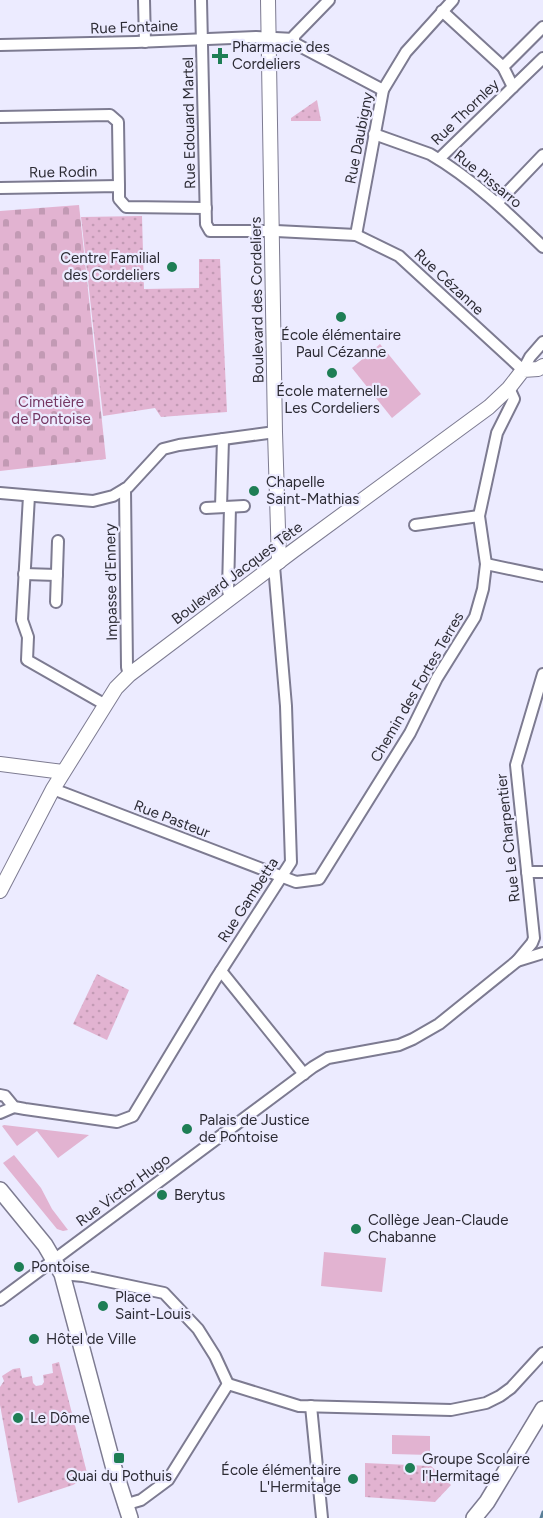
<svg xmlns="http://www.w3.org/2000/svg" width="543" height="1518" font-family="Figtree,sans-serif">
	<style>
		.grass { fill: #e2b3d1 }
		.cemetery { fill: url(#cemetery-stones) }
		.park { fill: url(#park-dots) }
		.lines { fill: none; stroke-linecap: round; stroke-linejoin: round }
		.stream { stroke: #5a7f98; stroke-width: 3 }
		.minor-casing { stroke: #7d7b91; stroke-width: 14 }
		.tertiary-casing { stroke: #7d7b91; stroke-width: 16 }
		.secondary-casing { stroke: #7d7b91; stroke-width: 18 }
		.minor { stroke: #fff; stroke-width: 10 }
		.tertiary { stroke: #fff; stroke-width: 14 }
		.secondary { stroke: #fff; stroke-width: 15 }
		.poi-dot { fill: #1e7e55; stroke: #ecebff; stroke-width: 2 }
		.labels { text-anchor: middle; stroke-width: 4.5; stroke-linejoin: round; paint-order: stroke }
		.street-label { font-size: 15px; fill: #2d2c35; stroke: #ecebff }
		.poi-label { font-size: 15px; fill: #2d2c35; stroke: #ecebff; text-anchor: start }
		.park-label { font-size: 15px; fill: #743662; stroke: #ecebff }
	</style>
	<defs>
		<pattern id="cemetery-stones" width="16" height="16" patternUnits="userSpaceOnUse" patternTransform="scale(1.5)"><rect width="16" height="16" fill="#e2b3d1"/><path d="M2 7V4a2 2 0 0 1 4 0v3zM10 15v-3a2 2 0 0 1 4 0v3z" fill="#c29ab4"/></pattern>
		<pattern id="park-dots" width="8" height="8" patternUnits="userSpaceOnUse" patternTransform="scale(1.5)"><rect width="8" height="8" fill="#e2b3d1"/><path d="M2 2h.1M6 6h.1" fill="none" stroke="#c29ab4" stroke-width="1.8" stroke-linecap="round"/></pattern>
	</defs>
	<rect width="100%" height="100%" fill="#ecebff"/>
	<g class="grass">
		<path d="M380,344L421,394L392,418L352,368Z"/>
		<path d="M4,1125L89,1135L58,1158L37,1131L17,1146L2,1126Z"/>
		<path d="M14,1155L41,1188L52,1209L68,1230L63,1231L57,1229L3,1163Z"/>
		<path d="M324,1252L386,1258L382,1292L321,1286Z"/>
		<path d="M392,1435L430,1436V1455L392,1454Z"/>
	</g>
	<path class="cemetery" d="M79,205L106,459L0,471V211Z"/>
	<g class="park">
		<path d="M317,100L321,121H291V118Z"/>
		<path d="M142,216L144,289L199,288V259H220L227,412L161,417L155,408L103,416L81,217Z"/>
		<path d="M97,974L129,990L107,1040L73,1024Z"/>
		<path d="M59,1362L88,1477L80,1479V1481L73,1485L18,1503L0,1405V1387L4,1381L2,1376L13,1369L20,1368L22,1378L32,1376L33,1383L36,1386L42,1385L44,1382L43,1375L53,1373L52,1364Z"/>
		<path d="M365,1463L431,1466L451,1485L435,1502L365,1497Z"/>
	</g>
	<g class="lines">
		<path class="stream" d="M541,1518L543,1512"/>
		<defs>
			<g id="minor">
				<path d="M144,0L145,42"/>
				<path d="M201,0L206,224L210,231H276L356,235L399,256L523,370L530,357L543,342"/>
				<path d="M442,11L503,67"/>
				<path d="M543,27L503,67L513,87L543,58"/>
				<path d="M294,39V43L383,90"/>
				<path d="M0,45L136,42L256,37L294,39V36L329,0"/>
				<path d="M0,117L110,115L118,122L119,186"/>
				<path d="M374,134L430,154C473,179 508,213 543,247"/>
				<path d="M439,159L513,87"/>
				<path d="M0,188L119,186V199L126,207L206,208"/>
				<path d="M497,203L543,155"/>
				<path d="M356,235L383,90L406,52L453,0"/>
				<path d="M125,489L127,667L129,675"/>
				<path d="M0,493L93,501L113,496L128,487L163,449L179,445L275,432"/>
				<path d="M29,496L22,620L28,637L27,660L104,704"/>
				<path d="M221,507L223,439"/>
				<path d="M230,507L228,591L230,598"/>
				<path d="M206,508L244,506"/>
				<path d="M415,525L479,516"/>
				<path d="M486,564L543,576"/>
				<path d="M24,574L57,575"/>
				<path d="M56,602L58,541"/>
				<path d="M53,789L296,882L319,879L410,733L437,678L475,617L483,589L486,564L479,516L497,433L514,399L509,388"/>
				<path d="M527,872H543"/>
				<path d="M517,961L532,943L534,938L516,765L543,674"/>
				<path d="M221,971L304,1074"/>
				<path d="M0,1095L5,1096L14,1107L25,1109L117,1122L133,1116L215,980L291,862L286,706L274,566"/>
				<path d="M0,1113L14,1107"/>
				<path d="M62,1274L83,1276L164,1293L198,1329L215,1356L228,1384"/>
				<path d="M0,1300L313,1067L328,1058L399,1045L413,1039L439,1024L517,961L543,953"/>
				<path d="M311,1406L322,1518"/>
				<path d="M124,1505L141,1500L168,1480L228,1384L299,1406L451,1410L486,1403L500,1396L511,1388L543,1353"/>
			</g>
			<g id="tertiary">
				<path d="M268,0L275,432L279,562"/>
				<path d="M0,764L63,772"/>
				<path d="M0,891L53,789L116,688L129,675L293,551L489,407L509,388L523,370L538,369L543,366"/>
			</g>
			<g id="secondary">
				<path d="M0,1190L45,1245L62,1274L113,1465L130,1518"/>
				<path d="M474,1518L487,1502L543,1409"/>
			</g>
		</defs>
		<use href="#minor" class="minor-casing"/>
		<use href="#tertiary" class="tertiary-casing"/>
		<use href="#secondary" class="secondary-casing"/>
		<use href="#minor" class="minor"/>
		<use href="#tertiary" class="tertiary"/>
		<use href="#secondary" class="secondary"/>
	</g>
	<g class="poi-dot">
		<path d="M217 47h6v6h6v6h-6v6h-6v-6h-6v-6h6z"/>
		<circle cx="172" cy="267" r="6"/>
		<circle cx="341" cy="317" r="6"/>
		<circle cx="332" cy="373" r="6"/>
		<circle cx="254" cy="491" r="6"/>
		<circle cx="187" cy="1129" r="6"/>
		<circle cx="162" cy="1195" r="6"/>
		<circle cx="356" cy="1229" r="6"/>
		<circle cx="19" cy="1267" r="6"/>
		<circle cx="103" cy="1306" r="6"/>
		<circle cx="34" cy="1339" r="6"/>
		<circle cx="18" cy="1418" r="6"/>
		<rect x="113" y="1452" width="12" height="12" rx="3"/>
		<circle cx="410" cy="1468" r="6"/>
		<circle cx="353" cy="1479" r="6"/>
	</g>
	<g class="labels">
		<g class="street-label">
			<text transform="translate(134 27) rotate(-2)" y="5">Rue Fontaine</text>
			<text transform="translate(465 112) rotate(-44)" y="5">Rue Thornley</text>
			<text transform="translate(189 123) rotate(-91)" y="5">Rue Edouard Martel</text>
			<text transform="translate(359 138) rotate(-79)" y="5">Rue Daubigny</text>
			<text transform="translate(63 172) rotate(-1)" y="5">Rue Rodin</text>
			<text transform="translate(488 179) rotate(39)" y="5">Rue Pissarro</text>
			<text transform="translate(449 282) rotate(43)" y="5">Rue Cézanne</text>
			<text transform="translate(257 300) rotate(-91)" y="5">Boulevard des Cordeliers</text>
			<text transform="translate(237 573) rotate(-37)" y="5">Boulevard Jacques Tête</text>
			<text transform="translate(111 582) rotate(-91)" y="5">Impasse d'Ennery</text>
			<text transform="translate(417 687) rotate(-60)" y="5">Chemin des Fortes Terres</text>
			<text transform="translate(172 819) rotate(21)" y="5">Rue Pasteur</text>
			<text transform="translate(508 838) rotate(-96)" y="5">Rue Le Charpentier</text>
			<text transform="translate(248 900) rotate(-57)" y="5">Rue Gambetta</text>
			<text transform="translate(123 1190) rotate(-36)" y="5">Rue Victor Hugo</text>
		</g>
		<g class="poi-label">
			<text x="232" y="52">Pharmacie des<tspan x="232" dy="17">Cordeliers</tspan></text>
			<text x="160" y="263" text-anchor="end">Centre Familial<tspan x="160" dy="17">des Cordeliers</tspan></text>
			<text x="341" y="340" text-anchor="middle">École élémentaire<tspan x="341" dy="17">Paul Cézanne</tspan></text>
			<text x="332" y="396" text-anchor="middle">École maternelle<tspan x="332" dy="17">Les Cordeliers</tspan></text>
			<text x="266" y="487">Chapelle<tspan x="266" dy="17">Saint-Mathias</tspan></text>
			<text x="199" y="1125">Palais de Justice<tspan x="199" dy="17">de Pontoise</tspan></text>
			<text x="174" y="1200">Berytus</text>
			<text x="368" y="1225">Collège Jean-Claude<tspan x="368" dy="17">Chabanne</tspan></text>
			<text x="31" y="1272">Pontoise</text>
			<text x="115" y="1302">Place<tspan x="115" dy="17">Saint-Louis</tspan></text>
			<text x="46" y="1344">Hôtel de Ville</text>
			<text x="30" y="1423">Le Dôme</text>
			<text x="422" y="1464">Groupe Scolaire<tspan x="422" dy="17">l'Hermitage</tspan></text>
			<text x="341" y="1475" text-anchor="end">École élémentaire<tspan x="341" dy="17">L'Hermitage</tspan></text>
			<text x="119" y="1481" text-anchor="middle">Quai du Pothuis</text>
		</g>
		<g class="park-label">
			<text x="51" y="407">Cimetière<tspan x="51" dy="17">de Pontoise</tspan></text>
		</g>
	</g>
</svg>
